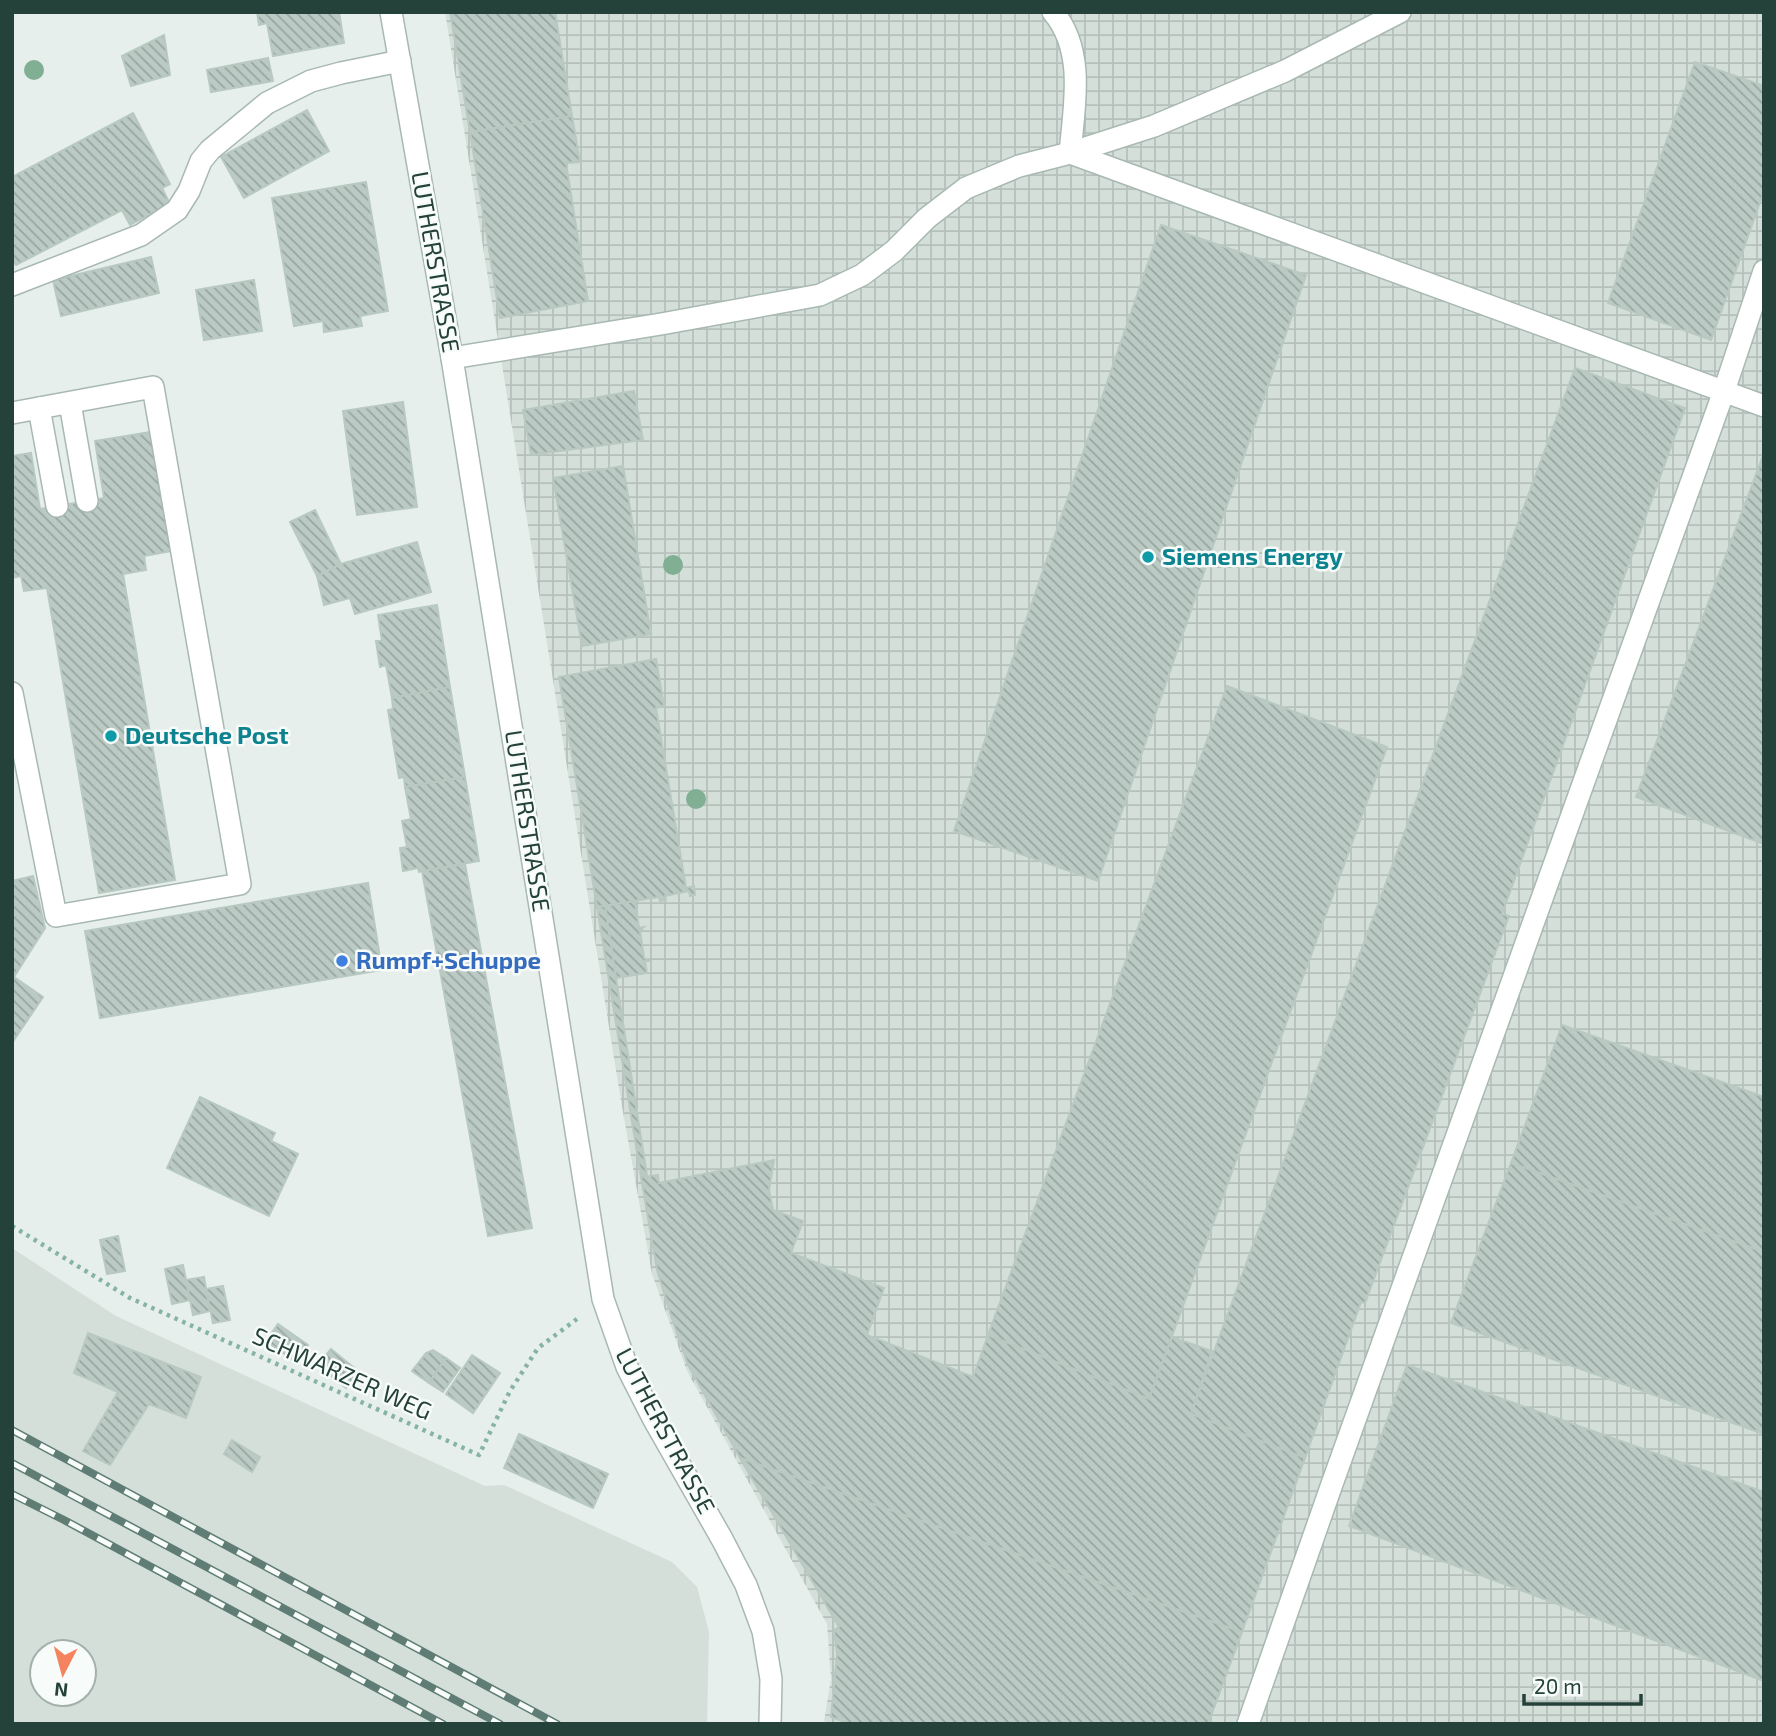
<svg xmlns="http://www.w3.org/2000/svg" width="1776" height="1736" font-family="'Exo 2',sans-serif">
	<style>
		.built { fill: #d4dfda; fill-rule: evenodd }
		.industrial { fill: url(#industrial-grid) }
		.building { fill: url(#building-back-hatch); stroke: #b8c9c2; stroke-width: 2 }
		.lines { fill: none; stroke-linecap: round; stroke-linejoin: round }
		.minor-casing { stroke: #a8b8b2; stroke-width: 24 }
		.path { stroke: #86b3a5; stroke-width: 4.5; stroke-dasharray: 3.5 5; stroke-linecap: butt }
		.minor { stroke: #fff; stroke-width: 21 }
		.rail-casing { stroke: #5f7d75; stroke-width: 8 }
		.rail { stroke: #f7fbf9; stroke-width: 5; stroke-dasharray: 16; stroke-linecap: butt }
		.tree { fill: #80af93 }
		.culture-dot { fill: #0f9aa8; stroke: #f7fbf9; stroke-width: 2.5 }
		.shop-dot { fill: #3f7fe0; stroke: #f7fbf9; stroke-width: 2.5 }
		.labels { text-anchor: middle; stroke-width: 5; stroke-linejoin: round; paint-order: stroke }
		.street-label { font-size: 24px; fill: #24423a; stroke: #f7fbf9 }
		.culture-label { font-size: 24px; font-weight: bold; fill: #0d838f; stroke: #f7fbf9; text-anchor: start }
		.shop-label { font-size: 24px; font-weight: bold; fill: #366cbe; stroke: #f7fbf9; text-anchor: start }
	</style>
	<defs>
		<pattern id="industrial-grid" width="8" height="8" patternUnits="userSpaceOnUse" patternTransform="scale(1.75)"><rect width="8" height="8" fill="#d4dfda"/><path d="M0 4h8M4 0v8" fill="none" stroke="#b6c1bc"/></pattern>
		<pattern id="building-back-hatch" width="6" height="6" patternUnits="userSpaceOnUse" patternTransform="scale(1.75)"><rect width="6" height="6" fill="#bbcac4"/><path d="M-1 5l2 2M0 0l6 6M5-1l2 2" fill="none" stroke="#98a6a0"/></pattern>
	</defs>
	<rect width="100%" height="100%" fill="#e6efeb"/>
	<path class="built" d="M12,1248L116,1316L485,1486L504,1485L672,1562L697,1587L709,1632L707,1724H12ZM42,1652H84V1694H42Z"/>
	<path class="industrial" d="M445,12H1764V1724H831L824,1721L831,1679L827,1624L687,1371L652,1274L621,1101Z"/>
	<g class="building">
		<path d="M257,12H339L344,43L273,56L267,23L259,25Z"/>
		<path d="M450,12H555L572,116L470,132Z"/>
		<path d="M164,35L170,75L131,86L122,56Z"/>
		<path d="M268,58L273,81L211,92L207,70Z"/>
		<path d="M1695,62L1764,86V191L1711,340L1608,303Z"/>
		<path d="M307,110L329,151L244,198L221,157Z"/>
		<path d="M133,113L170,184L162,188L170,204L130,225L122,210L16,265L12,259V177Z"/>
		<path d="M572,116L580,162L566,163L588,301L500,318L470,132Z"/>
		<path d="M366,182L388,311L360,316L362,326L324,332L323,321L294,326L272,198Z"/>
		<path d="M1161,225L1306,275L1098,881L954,831Z"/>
		<path d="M151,257L159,293L61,316L53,280Z"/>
		<path d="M254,280L262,331L204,340L196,290Z"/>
		<path d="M1575,368L1685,408L1502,914L1509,916L1365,1303L1361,1302L1305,1458L1191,1414Z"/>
		<path d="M634,391L643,440L531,455L523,410Z"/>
		<path d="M403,402L417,507L357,515L343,411Z"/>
		<path d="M157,431L177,550L144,556L146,570L123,574L175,880L99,893L47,588L24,591L21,576L12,578V456L31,453L40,509L104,498L95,441Z"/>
		<path d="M1764,453V844L1636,797Z"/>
		<path d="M623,466L651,634L582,646L553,478Z"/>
		<path d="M315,510L341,564L317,576L290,522Z"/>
		<path d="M417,542L431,592L355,614L350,598L324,605L317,576L341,564Z"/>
		<path d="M437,605L450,687L392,698L386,665L380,667L376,641H382L378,615Z"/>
		<path d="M656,659L664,706L656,708L686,888L694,886L695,895L690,896L689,891L665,896L666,900L660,901L659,897L597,907L559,677Z"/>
		<path d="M1227,686L1387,747L1149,1399L988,1335Z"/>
		<path d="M450,687L465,777L405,787L404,777L399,778L388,710L393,709L392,698Z"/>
		<path d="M465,777L479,861L422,871L419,872L418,868L403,871L400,848L407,847L402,821L411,819L405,787Z"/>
		<path d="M465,864L532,1228L488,1236L422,871Z"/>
		<path d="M33,876L45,928L12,980V881Z"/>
		<path d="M368,883L382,970L100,1018L85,931Z"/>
		<path d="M635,901L639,928L644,927L640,931L644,958L649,961H645L647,973L616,978L605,906Z"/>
		<path d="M605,906L616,978L647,1176L641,1177L597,907Z"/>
		<path d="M14,977L43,997L12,1043V980Z"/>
		<path d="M1562,1025L1764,1097V1252L1511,1163Z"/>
		<path d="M200,1097L275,1133L271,1141L298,1154L269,1216L167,1168Z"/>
		<path d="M774,1160L769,1190L773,1210L803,1221L791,1253L884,1288L867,1335L973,1377L988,1335L1149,1399L1172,1337L1212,1351L1191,1414L1305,1458L1242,1632L740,1458L688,1365L672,1319L657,1270L641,1177L658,1175L659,1183Z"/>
		<path d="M1511,1163L1764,1252V1434L1451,1323Z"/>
		<path d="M118,1236L125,1271L107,1274L100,1240Z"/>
		<path d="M183,1265L190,1300L172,1304L165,1269Z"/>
		<path d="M204,1277L210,1311L193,1315L186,1280Z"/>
		<path d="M223,1286L230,1320L213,1323L206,1289Z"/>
		<path d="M278,1324L308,1345L296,1362L266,1341Z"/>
		<path d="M88,1333L201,1377L186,1418L149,1404L110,1465L83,1451L118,1392L74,1373Z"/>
		<path d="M331,1349L359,1372L346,1388L318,1365Z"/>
		<path d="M433,1350L446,1358L429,1383L412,1371L426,1353Z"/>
		<path d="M472,1355L500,1373L473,1413L446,1394Z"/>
		<path d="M446,1358L460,1368L443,1392L429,1383Z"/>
		<path d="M1407,1365L1764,1492V1681L1349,1526Z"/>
		<path d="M519,1434L608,1474L593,1508L504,1468Z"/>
		<path d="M232,1440L260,1457L252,1472L224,1454Z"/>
		<path d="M740,1458L1242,1632L1208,1724H850L831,1717L837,1654L834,1630L839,1627Z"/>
	</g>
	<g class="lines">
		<defs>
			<g id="minor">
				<path d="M391,12L452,358L603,1299L627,1367L653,1418L722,1539L746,1585L763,1631L771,1679L770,1724"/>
				<path d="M1053,12C1086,51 1074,107 1070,153L1764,406"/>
				<path d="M12,285L141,235L177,210L189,191L201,161L210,150L267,103L311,81L341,73L400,61"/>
				<path d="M452,358L661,324L820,295L862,275L894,251L927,218L966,188L1019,166L1070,153L1154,126L1285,71L1400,12"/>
				<path d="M70,403L87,501"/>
				<path d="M39,408L57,506"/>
				<path d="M12,413L153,387L240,884L56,916L12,693"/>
				<path d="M1248,1724L1332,1484L1724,391L1764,271"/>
			</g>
		</defs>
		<use href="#minor" class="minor-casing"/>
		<path class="path" d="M12,1226L130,1298L479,1455L510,1391L538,1348L577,1319"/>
		<use href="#minor" class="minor"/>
		<defs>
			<g id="rail">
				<path d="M12,1430L557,1724"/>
				<path d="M12,1463L500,1724"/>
				<path d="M12,1494L64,1520L443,1724"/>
			</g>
		</defs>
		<use href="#rail" class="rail-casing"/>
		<use href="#rail" class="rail"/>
	</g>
	<g class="tree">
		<circle cx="34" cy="70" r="10"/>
		<circle cx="673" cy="565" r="10"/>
		<circle cx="696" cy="799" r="10"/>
	</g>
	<g class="culture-dot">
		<circle cx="1148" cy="557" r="7"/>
		<circle cx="111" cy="736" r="7"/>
	</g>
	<circle class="shop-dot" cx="342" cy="961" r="7"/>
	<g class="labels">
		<g class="street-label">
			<text transform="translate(435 262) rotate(80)" y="8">LUTHERSTRASSE</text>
			<text transform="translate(527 821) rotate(81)" y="8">LUTHERSTRASSE</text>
			<text transform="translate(342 1374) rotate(24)" y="8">SCHWARZER WEG</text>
			<text transform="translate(665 1431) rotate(62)" y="8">LUTHERSTRASSE</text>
		</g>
		<g class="culture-label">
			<text x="1162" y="565">Siemens Energy</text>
			<text x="125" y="744">Deutsche Post</text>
		</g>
		<g class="shop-label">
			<text x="356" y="969">Rumpf+Schuppe</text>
		</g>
	</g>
	<rect width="1776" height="1736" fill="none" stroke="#24423a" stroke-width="28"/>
	<g transform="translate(63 1673) rotate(186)"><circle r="33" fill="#f7fbf9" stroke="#a3b1ad" stroke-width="2"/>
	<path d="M0-5L12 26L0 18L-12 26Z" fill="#f4845f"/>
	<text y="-10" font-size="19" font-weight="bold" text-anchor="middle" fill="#24423a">N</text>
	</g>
	<path d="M1524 1694v10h117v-10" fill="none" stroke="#24423a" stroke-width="3.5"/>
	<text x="1534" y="1694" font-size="21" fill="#24423a" stroke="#f7fbf9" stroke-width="5" paint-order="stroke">20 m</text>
</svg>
